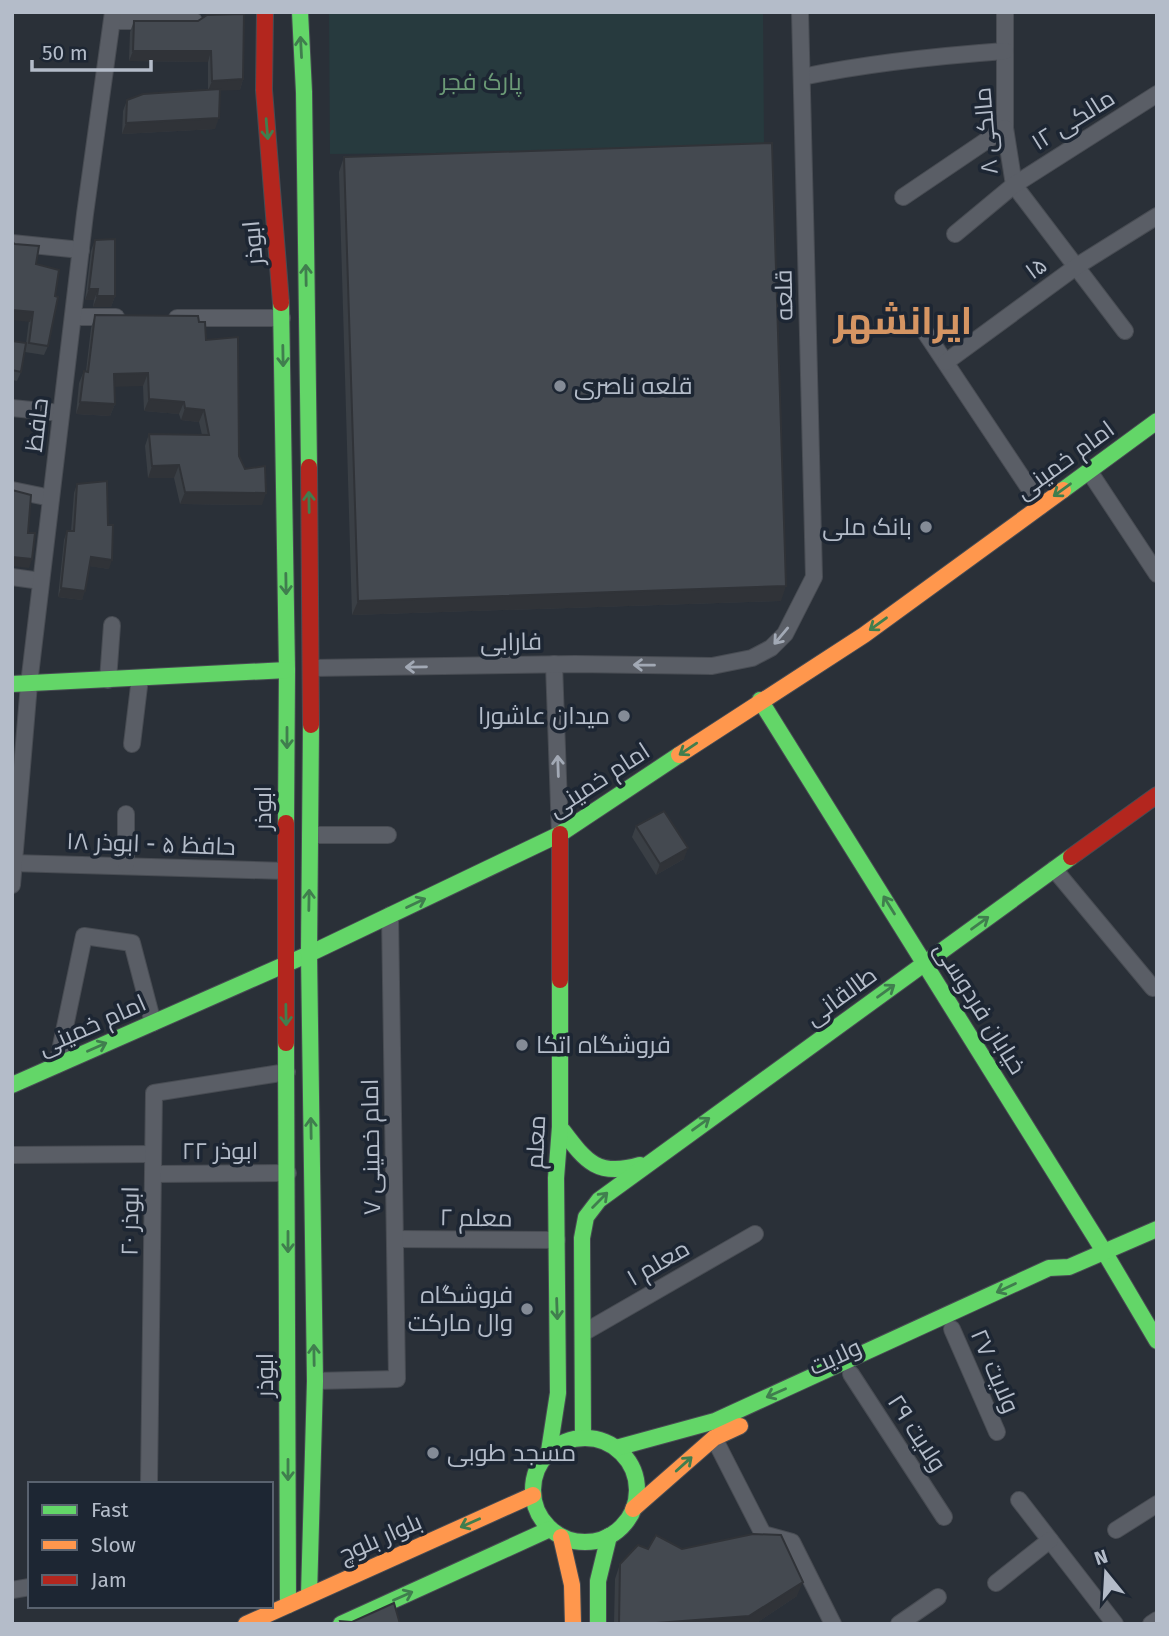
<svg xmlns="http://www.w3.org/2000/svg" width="1169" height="1636" font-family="'Fira Sans',Cairo,sans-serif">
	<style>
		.green { fill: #273a3e }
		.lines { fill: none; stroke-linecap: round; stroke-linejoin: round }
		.street-casing { stroke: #484c53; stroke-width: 18 }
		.fast-casing { stroke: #484c53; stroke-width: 18 }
		.slow-casing { stroke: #484c53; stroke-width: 18 }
		.jam-casing { stroke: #484c53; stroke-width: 18 }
		.street { stroke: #5a5e66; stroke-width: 16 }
		.fast { stroke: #63d668; stroke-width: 16 }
		.slow { stroke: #ff974d; stroke-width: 16 }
		.jam { stroke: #b3261e; stroke-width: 16 }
		.wall { fill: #3a3f45 }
		.shaded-wall { fill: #303338 }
		.building { fill: #444950; stroke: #303338; stroke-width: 2 }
		.oneway { stroke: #407e4e }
		.oneway2 { stroke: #a2a9b5 }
		.poi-dot { fill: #848b96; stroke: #1d2633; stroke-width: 2.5 }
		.labels { text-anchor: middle; stroke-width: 7; stroke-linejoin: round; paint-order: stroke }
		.park-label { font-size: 24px; fill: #6b9a76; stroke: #1d2633 }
		.street-label { font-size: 24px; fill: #b4bcc9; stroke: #1d2633 }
		.poi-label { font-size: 24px; fill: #b4bcc9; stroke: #1d2633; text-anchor: start }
		.town-label { font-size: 38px; font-weight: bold; fill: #d59563; stroke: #1d2633 }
	</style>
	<rect width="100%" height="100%" fill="#2a3038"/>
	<path class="green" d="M329,12H763L764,150L330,154Z"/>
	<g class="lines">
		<defs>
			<g id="street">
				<path d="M1005,12V128L1014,185L1125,331"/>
				<path d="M113,21H194"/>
				<path d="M802,77C869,63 936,56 1005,51"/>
				<path d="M903,197L1005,128"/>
				<path d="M955,234L1014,185L1157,94"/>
				<path d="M12,243L81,250"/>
				<path d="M73,317H116"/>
				<path d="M177,318H282"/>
				<path d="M923,329L1041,506"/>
				<path d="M946,362L1077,266L1157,216"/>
				<path d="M12,408L61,413"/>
				<path d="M1089,471L1157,574"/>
				<path d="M12,490L51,498"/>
				<path d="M12,577L41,581"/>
				<path d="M554,664L560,834"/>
				<path d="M311,668L575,664L712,666L752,658L771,648L785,634L814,577L800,12"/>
				<path d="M108,680L112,625"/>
				<path d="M132,744L140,678"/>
				<path d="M310,835H388"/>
				<path d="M12,863L286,871"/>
				<path d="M126,865V814"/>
				<path d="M1054,869L1153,988"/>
				<path d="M12,885L29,684L85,214L113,12"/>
				<path d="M57,1065L84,936L132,943L153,1023"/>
				<path d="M12,1155L153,1154"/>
				<path d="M153,1174L288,1173"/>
				<path d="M395,1239L557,1240"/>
				<path d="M952,1329L997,1432"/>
				<path d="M583,1333L755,1234"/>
				<path d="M851,1374L944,1517"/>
				<path d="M315,1381L397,1379L390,915"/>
				<path d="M714,1438L763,1534L792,1542L833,1624"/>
				<path d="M149,1484L154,1093L287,1072"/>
				<path d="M1019,1500L1115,1624"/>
				<path d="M1116,1530L1157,1504"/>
				<path d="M996,1583L1050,1540"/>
				<path d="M12,1590L30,1587"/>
				<path d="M899,1624L938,1597"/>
				<path d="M1151,1624L1157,1620"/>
			</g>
			<g id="fast">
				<path d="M300,12L304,92L309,467"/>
				<path d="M281,303L287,670L286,823"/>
				<path d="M1063,490L1157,421"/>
				<path d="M12,684L287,670"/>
				<path d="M760,700L1105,1253L1157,1341"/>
				<path d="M286,1043L288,1605"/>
				<path d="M12,1085L309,954L560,834L679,755"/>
				<path d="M560,1127C585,1160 596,1178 640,1165"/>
				<path d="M583,1438L582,1238L586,1217L599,1200L1071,857"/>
				<circle cx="585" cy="1490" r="52"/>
				<path d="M616,1448L715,1421L1049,1268L1069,1267L1157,1229"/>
				<path d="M549,1451L558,1393L556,1178L560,1127V980"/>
				<path d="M309,1595L315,1381L309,954L311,725"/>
				<path d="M341,1624L550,1529"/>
				<path d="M598,1624V1581L609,1536"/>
			</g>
			<g id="slow">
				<path d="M679,755L864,635L1063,490"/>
				<path d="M633,1509L714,1438L740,1426"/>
				<path d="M561,1537L572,1585L573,1624"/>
				<path d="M246,1624L533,1495"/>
			</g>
			<g id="jam">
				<path d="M265,12L264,90L281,303"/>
				<path d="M309,467L311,725"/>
				<path d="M286,823V1043"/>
				<path d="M560,834V980"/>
				<path d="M1071,857L1157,795"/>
			</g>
		</defs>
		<use href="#street" class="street-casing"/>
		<use href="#fast" class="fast-casing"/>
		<use href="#slow" class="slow-casing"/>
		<use href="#jam" class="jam-casing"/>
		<use href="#street" class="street"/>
		<use href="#fast" class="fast"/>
		<use href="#slow" class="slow"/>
		<use href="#jam" class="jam"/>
	</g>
	<g class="wall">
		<path d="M134,21H198L243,79L240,90H220L215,129L122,134L123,111L127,100L208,90V62L129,61L130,32Z"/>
		<path d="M344,157L781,601L352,615L339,172Z"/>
		<path d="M95,240L115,296L111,307H93L94,300H85L91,251Z"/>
		<path d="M36,264L48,346L44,355L25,352Z"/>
		<path d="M95,315L199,322L206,340L239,456L262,505L180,504L174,478H148L145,446L149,434L202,435L199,422L181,420L179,414L144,411L143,386H114L115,404L110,416L76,414L79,383L84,371H86L91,328Z"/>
		<path d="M12,341L21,372L17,381L12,380Z"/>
		<path d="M77,484L109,569L90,566L82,600L58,597L64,540L67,531H71L74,493Z"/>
		<path d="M636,826L684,859L656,875L632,837Z"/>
		<path d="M648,1549H682L797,1596L755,1624H614L615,1579L620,1564Z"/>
	</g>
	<g class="shaded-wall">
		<path d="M133,51H211L208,62L129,61Z"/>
		<path d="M243,79L240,90L208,91L212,81Z"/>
		<path d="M219,118L215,129L122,134L126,123Z"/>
		<path d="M89,289H98L94,300H85Z"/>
		<path d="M97,296H115L111,307H93Z"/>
		<path d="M12,310L33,312L30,322L12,320Z"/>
		<path d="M148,373L143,386L110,387L114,374Z"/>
		<path d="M149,399L184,402L179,414L144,411Z"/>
		<path d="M80,402L115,404L110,416L76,414Z"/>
		<path d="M185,408L204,410L199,422L181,420Z"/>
		<path d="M179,465L174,478H148L152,466Z"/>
		<path d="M185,492L266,493L262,505L180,504Z"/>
		<path d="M12,557L32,559L29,568L12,566Z"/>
		<path d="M91,557L112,560L109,569L88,566Z"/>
		<path d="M786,586L781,601L352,615L358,601Z"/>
		<path d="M61,588L85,591L82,600L58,597Z"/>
		<path d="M688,848L684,859L656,875L660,864Z"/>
		<path d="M803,1582L797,1596L755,1624H643Z"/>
	</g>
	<g class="building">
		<path d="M244,14L243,79L212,81L211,51H133L134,21H198L207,15Z"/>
		<path d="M220,89L219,118L126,123L127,100L143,94Z"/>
		<path d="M772,143L786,586L358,601L344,157Z"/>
		<path d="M115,239V296H97L98,289H89L95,240Z"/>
		<path d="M12,242L15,244L39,246L36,264L59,270L55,296L58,297L48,346L29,343L33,312L12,310Z"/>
		<path d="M95,315L198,316L199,322H205L206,340L238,337L239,456L245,469L265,466L266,493L185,492L179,465L152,466L149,434L209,435L204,410L185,408L184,402L149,399L148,373L114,374L115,404L80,402L84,371L88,372Z"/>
		<path d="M12,341L26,343L21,372L12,370Z"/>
		<path d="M107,481L108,525H113L112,560L91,557L85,591L61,588L67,531H74L77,484Z"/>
		<path d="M12,490L31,495L28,533H35L32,559L12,557Z"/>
		<path d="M664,811L688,848L660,864L636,826Z"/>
		<path d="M753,1534L781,1535L803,1582L749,1616L643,1624H619L620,1564L638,1545L648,1549L656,1535L682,1549Z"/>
		<path d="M394,1603L400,1624H341L340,1621L352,1622Z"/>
	</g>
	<defs><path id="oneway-shaft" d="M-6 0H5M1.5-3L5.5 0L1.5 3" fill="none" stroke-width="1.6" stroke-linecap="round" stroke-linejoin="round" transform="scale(1.75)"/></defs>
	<g class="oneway">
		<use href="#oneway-shaft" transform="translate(301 47) rotate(-93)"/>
		<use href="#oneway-shaft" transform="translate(267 129) rotate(85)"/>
		<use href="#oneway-shaft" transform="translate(306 275) rotate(-91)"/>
		<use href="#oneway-shaft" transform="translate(283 356) rotate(89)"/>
		<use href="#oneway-shaft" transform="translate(1062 490) rotate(144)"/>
		<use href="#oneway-shaft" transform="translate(309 502) rotate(-91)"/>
		<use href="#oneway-shaft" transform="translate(286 584) rotate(89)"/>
		<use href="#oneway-shaft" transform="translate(878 624) rotate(144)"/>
		<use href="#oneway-shaft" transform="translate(287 738) rotate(90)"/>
		<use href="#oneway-shaft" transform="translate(688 749) rotate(146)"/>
		<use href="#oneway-shaft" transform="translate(309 900) rotate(-89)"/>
		<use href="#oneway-shaft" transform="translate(416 903) rotate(-26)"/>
		<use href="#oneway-shaft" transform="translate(889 905) rotate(-122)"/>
		<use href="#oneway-shaft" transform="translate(980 923) rotate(-36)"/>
		<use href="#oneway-shaft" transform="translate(886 991) rotate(-36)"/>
		<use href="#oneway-shaft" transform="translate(286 1015) rotate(89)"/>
		<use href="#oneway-shaft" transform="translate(97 1047) rotate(-24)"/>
		<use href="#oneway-shaft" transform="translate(701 1124) rotate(-36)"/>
		<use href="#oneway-shaft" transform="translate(311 1128) rotate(-91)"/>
		<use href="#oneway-shaft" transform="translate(600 1200) rotate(-45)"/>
		<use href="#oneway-shaft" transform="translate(288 1242) rotate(90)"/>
		<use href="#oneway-shaft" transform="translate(1006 1288) rotate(155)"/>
		<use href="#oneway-shaft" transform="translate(557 1309) rotate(88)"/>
		<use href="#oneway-shaft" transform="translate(314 1355) rotate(-91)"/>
		<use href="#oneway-shaft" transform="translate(776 1393) rotate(156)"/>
		<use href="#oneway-shaft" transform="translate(684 1464) rotate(-42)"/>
		<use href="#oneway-shaft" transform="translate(288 1470) rotate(90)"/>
		<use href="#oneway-shaft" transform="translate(470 1523) rotate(156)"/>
		<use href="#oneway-shaft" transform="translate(403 1596) rotate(-24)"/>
	</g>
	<g class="oneway2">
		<use href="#oneway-shaft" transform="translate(781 636) rotate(130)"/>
		<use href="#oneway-shaft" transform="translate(644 665) rotate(-179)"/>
		<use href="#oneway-shaft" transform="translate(416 667) rotate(179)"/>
		<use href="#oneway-shaft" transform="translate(558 766) rotate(-92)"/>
	</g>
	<g class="poi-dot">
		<circle cx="560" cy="386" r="7"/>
		<circle cx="926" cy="527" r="7"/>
		<circle cx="624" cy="716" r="7"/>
		<circle cx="522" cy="1045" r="7"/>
		<circle cx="527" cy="1309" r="7"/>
		<circle cx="433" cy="1453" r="7"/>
	</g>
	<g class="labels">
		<g class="park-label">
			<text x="481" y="90">پارک فجر</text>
		</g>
		<g class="street-label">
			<text transform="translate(1073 120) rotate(-32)" y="8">مالکی ۱۲</text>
			<text transform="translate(986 131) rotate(-95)" y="8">مالکی ۸</text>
			<text transform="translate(253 243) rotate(-95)" y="8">ابوذر</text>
			<text transform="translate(1036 268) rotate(-36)" y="8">۱۵</text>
			<text transform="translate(784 295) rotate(-91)" y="8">قلعه</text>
			<text transform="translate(37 425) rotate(-83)" y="8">حافظ</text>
			<text transform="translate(1065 460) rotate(-36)" y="8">امام خمینی</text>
			<text transform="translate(511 642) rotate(-1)" y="8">فارابی</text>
			<text transform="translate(599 780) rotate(-33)" y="8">امام خمینی</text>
			<text transform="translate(263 808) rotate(-90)" y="8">ابوذر</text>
			<text transform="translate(151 844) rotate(2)" y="8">حافظ ۵ - ابوذر ۱۸</text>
			<text transform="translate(841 996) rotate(-36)" y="8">طالقانی</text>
			<text transform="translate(980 1008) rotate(58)" y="8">خیابان فردوسی</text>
			<text transform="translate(92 1025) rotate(-24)" y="8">امام خمینی</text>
			<text transform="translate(536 1142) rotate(-87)" y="8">معلم</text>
			<text transform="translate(371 1147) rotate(-91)" y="8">امام خمینی ۷</text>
			<text x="220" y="1159">ابوذر ۲۲</text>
			<text transform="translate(476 1218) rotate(1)" y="8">معلم ۲</text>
			<text transform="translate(130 1221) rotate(-89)" y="8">ابوذر ۲۰</text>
			<text transform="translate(658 1263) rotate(-30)" y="8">معلم ۱</text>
			<text transform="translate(835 1357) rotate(-25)" y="8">ولایت</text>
			<text transform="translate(995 1371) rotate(67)" y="8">ولایت ۲۷</text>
			<text transform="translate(265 1375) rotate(-90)" y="8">ابوذر</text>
			<text transform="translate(917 1433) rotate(57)" y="8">ولایت ۲۹</text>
			<text transform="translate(380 1538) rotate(-24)" y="8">بلوار بلوچ</text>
		</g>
		<g class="poi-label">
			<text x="574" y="394">قلعه ناصری</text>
			<text x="912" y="535" text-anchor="end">بانک ملی</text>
			<text x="610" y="724" text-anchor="end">میدان عاشورا</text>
			<text x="536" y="1053">فروشگاه اتکا</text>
			<text x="513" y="1303" text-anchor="end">فروشگاه<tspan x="513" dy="28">وال مارکت</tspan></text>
			<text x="447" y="1461">مسجد طوبی</text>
		</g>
		<g class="town-label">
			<text x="903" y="334">ایرانشهر</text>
		</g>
	</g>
	<rect width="1169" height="1636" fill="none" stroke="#b4bcc9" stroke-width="28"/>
	<rect x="28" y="1482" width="245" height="126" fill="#1d2633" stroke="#59626f" stroke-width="2"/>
	<rect x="42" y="1505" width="35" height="10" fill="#63d668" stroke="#59626f" stroke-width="2"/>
	<text x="91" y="1517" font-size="21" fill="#b4bcc9">Fast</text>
	<rect x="42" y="1540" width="35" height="10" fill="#ff974d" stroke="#59626f" stroke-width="2"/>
	<text x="91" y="1552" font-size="21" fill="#b4bcc9">Slow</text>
	<rect x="42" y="1575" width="35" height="10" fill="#b3261e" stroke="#59626f" stroke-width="2"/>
	<text x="91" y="1587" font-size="21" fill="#b4bcc9">Jam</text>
	<g transform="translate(1106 1573) rotate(342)" stroke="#1d2633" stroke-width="5" paint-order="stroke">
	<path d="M0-5L12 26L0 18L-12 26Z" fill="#b4bcc9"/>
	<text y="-10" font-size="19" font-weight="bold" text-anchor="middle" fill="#b4bcc9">N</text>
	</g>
	<path d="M32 60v10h119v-10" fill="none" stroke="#b4bcc9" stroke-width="3.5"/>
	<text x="42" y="60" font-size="21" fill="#b4bcc9" stroke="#1d2633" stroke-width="5" paint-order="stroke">50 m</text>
</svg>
